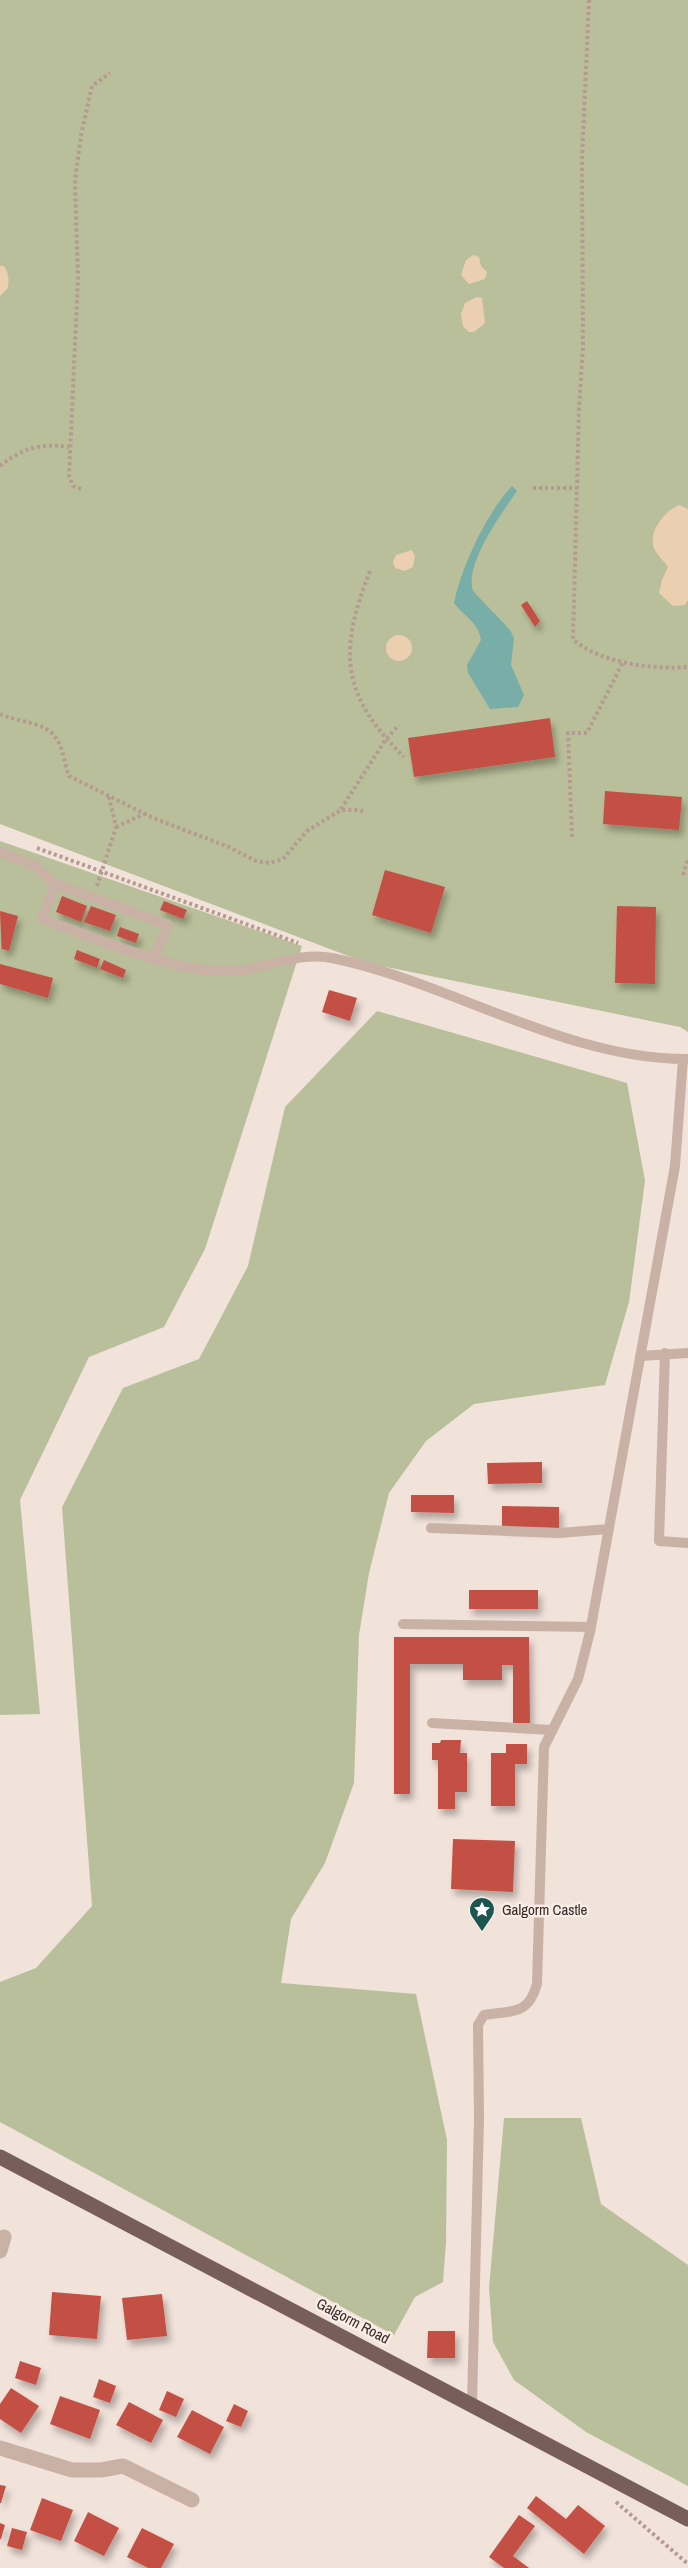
<svg xmlns="http://www.w3.org/2000/svg" width="688" height="2568" font-family="'Archivo Narrow',sans-serif">
  <defs>
    <filter id="shadow"><feDropShadow dx="3.5" dy="6" stdDeviation="3" flood-color="#0004"/></filter>
  </defs>
  <rect width="100%" height="100%" fill="#f1e2da"/>
  <!-- green -->
  <path fill="#b9bf9a" d="M0 0H688V1032L680 1027 367 963 0 824Z
    M0 841 302 946 205 1249 164 1327 89 1357 20 1500 40 1714 0 1715Z
    M377 1011 627 1083 645 1181 629 1302 605 1385 474 1404 426 1441 389 1493 369 1573 359 1635 354 1783 325 1863 291 1919 281 1983 416 1994 447 2140 446 2242 443 2282 415 2297 394 2335 0 2122V1982L36 1968 92 1906 62 1507 123 1388 199 1359 248 1266 285 1107Z
    M504 2118H581L601 2204 688 2265V2486L586 2432 514 2380 493 2342 489 2288Z"/>
  <!-- sand -->
  <path fill="#ecceb1" d="M473 255 479 257 481 266 487 272 485 279 469 284 461 275 466 260Z
    M0 266H4C9 273 9 280 8 288L0 296Z
    M477 297 482 298 485 323 474 332H469L463 326 461 314 465 303Z
    M679 505 688 509V600L685 605 673 606 659 593 662 580 668 567C664 561 656 554 654 548 648 531 665 511 679 505Z
    M412 550 415 556 413 567 405 571 395 568 393 562 396 555Z
    M386 648a13 13 0 1 1 26 0a13 13 0 1 1-26 0Z"/>
  <!-- water -->
  <path fill="#79ada7" d="M512 486 517 491C502 513 464 564 473 591L510 630 514 638 511 665 524 695 518 707 490 709 468 673 467 665 481 640C478 621 464 617 454 603 461 568 487 512 512 486Z"/>
  <!-- building -->
  <path fill="#c45045" filter="url(#shadow)" d="M527 601 540 621 535 627 521 605Z
    M550 718 555 757 414 777 408 738Z
    M605 791 682 797 679 830 603 824Z
    M385 870 445 887 431 933 372 915Z
    M62 896 87 906 81 922 56 912Z
    M164 901 187 910 183 919 160 910Z
    M91 906 116 915 110 931 84 922Z
    M617 906 656 907 655 984 615 983Z
    M0 911 18 916 9 951 2 949V959Z
    M120 927 139 934 136 943 117 936Z
    M77 950 100 959 97 968 74 959Z
    M104 960 126 970 123 978 100 969Z
    M0 964 53 978 48 998 0 984Z
    M329 990 357 998 350 1021 322 1012Z
    M542 1462V1483L488 1484 487 1463Z
    M411 1495H454V1513L411 1512Z
    M502 1506 559 1507V1528L502 1527Z
    M469 1590H538V1609H469Z
    M394 1637H529L530 1723H513V1665H502V1680H463V1664H410V1794H394Z
    M441 1740H461L460 1753H467V1792H455V1809H438V1760H432V1743H440Z
    M506 1744H527V1764H515V1806H491V1753H506Z
    M453 1839 515 1841 513 1892 451 1889Z
    M52 2292 101 2296 97 2339 49 2335Z
    M162 2294 167 2336 127 2340 122 2298Z
    M428 2331H455V2358H427Z
    M20 2361 41 2368 36 2385 15 2378Z
    M99 2379 116 2386 110 2403 93 2397Z
    M11 2388 39 2406 21 2433 0 2419V2404Z
    M167 2391 184 2399 176 2417 159 2410Z
    M60 2396 100 2410 90 2439 50 2424Z
    M129 2402 163 2420 151 2443 116 2425Z
    M234 2404 248 2411 241 2427 226 2421Z
    M192 2410 224 2427 210 2454 177 2437Z
    M0 2485 6 2486 1 2503H0Z
    M536 2496 566 2519 578 2505 605 2526 584 2554 527 2508Z
    M42 2498 73 2510 61 2541 30 2530Z
    M88 2512 119 2528 104 2556 74 2541Z
    M519 2515 535 2526 513 2556 529 2568H504L489 2557Z
    M0 2523 5 2525 1 2539H0Z
    M12 2528 27 2532 22 2550 7 2546Z
    M142 2528 174 2544 161 2568H148L127 2557Z"/>
  <g fill="none" stroke-linecap="round" stroke-linejoin="round">
    <!-- path -->
    <path stroke="#b49a90" stroke-width="4" stroke-dasharray="3 3" stroke-linecap="butt" d="M589 0 582 160 583 347 579 408 573 639C598 663 654 670 688 667
      M0 466C22 448 41 443 69 447
      M533 488H578
      M81 489 73 486 69 475 78 279 75 181 81 135 92 86 110 73
      M370 571C338 652 341 695 404 757
      M0 714C20 723 49 721 59 743 64 753 65 766 69 776L153 818 229 847 256 861 270 863 283 859 307 831 341 810H359L366 813
      M341 809 386 739 399 725
      M116 827 144 814
      M572 837 568 733H587L623 662
      M37 848 298 943
      M683 875 688 859
      M97 886 116 827 109 797
      M616 2502 688 2564"/>
    <!-- service -->
    <path stroke="#c9b1a6" stroke-width="10" d="M0 852 35 866 55 884 42 919C96 938 178 975 234 971 267 969 298 951 332 958 450 982 566 1060 688 1059
      M55 884 168 925 154 957
      M665 1353 659 1541 688 1543
      M640 1356 688 1353
      M431 1528 560 1533 608 1529
      M403 1624 591 1627
      M432 1723 552 1730
      M472 2404 479 2119 478 2025 484 2015C513 2010 528 2016 537 1984L544 1747 578 1679 590 1632 675 1166 683 1059"/>
    <!-- minor -->
    <path stroke="#c9b1a6" stroke-width="15" d="M0 2251 4 2237
      M0 2448 72 2470H101L123 2466 192 2500"/>
    <!-- primary -->
    <path stroke="#775e58" stroke-width="15" d="M0 2157 688 2519"/>
  </g>
  <!-- icons -->
  <defs>
    <symbol id="sight-pin" viewBox="-11 -11 22 30"><path d="M0 17L-7.5 6A9.5 9.5 0 1 1 7.5 6Z" fill="#1d5550" stroke="#f9ede6"/><path d="M0-6L1.8-2.2L6-1.7L2.9 1.2L3.7 5.4L0 3.3L-3.7 5.4L-2.9 1.2L-6-1.7L-1.8-2.2Z" fill="#fff"/></symbol>
  </defs>
  <g fill-rule="evenodd">
    <use href="#sight-pin" x="467" y="1895" width="30" height="40"/>
  </g>
  <g text-anchor="middle" stroke-width="5" stroke-linejoin="round" paint-order="stroke">
    <!-- poi labels -->
    <g font-size="15" fill="#352927" stroke="#f9ede6" text-anchor="start">
      <text x="502" y="1915">Galgorm Castle</text>
    </g>
    <!-- street labels -->
    <g font-size="15" fill="#352927" stroke="#f9ede6">
      <text transform="translate(353 2321) rotate(28)" y="5">Galgorm Road</text>
    </g>
  </g>
</svg>
